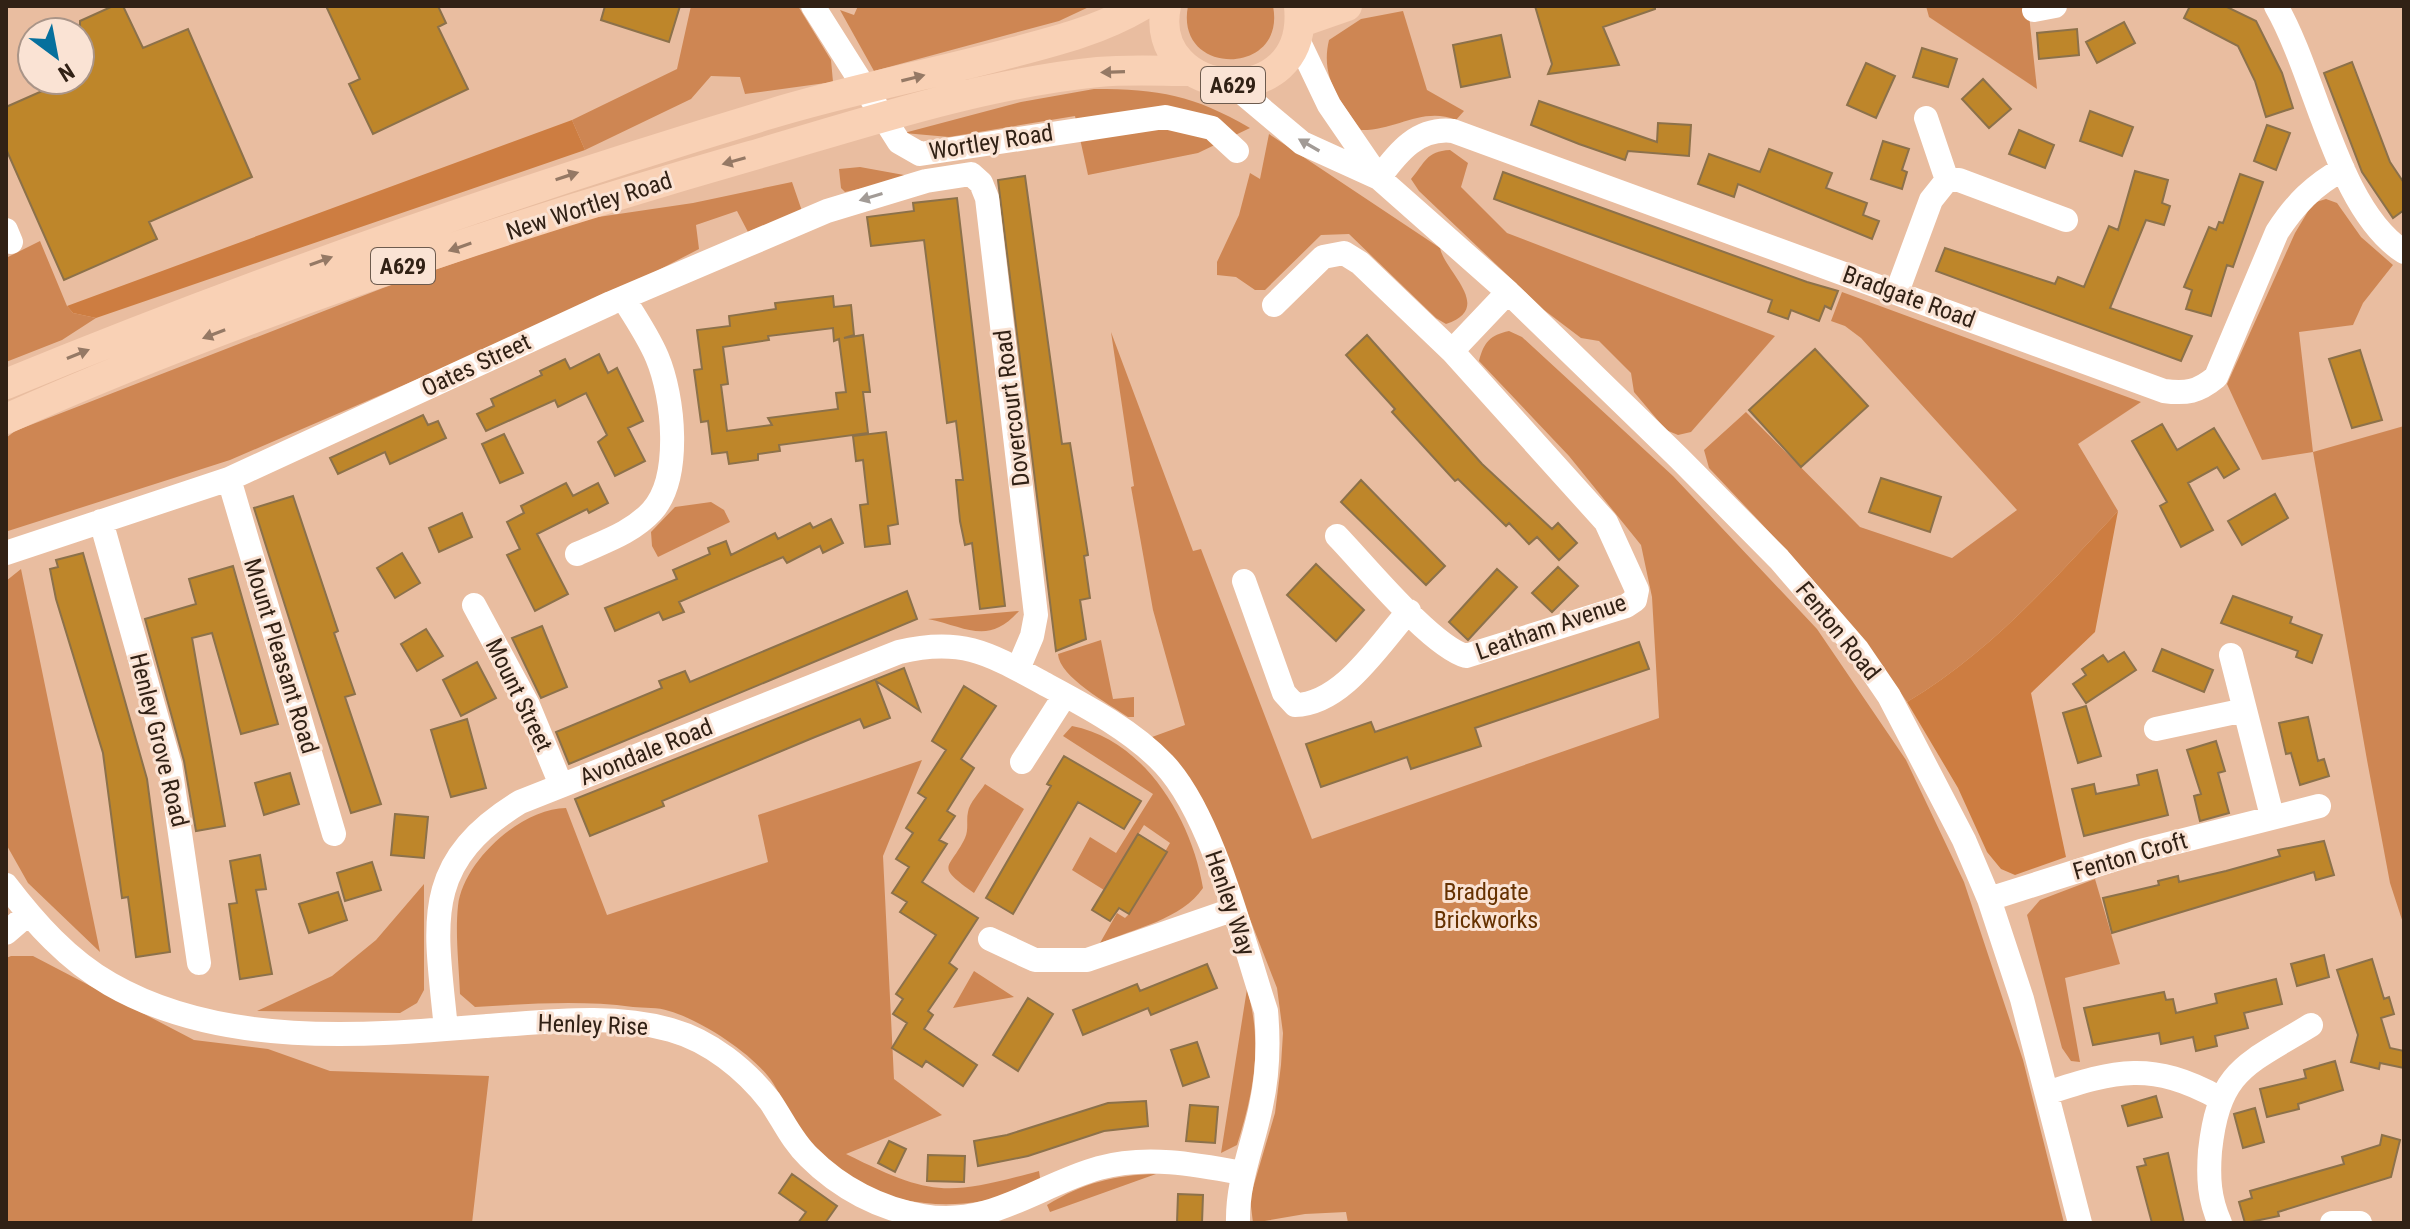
<svg xmlns="http://www.w3.org/2000/svg" width="2410" height="1229" font-family="'Roboto Condensed',sans-serif">
  <rect width="100%" height="100%" fill="#e9bda0"/>
  <!-- green -->
  <path fill="#ce8653" d="M691 6H798L831 60 833 82 745 94 740 77 711 76 691 99 585 150 572 120 677 69Z
    M858 6H1091L1059 21 874 71 840 10 854 15Z
    M1188 6H1273C1287 77 1174 77 1188 6Z
    M1926 6H2028L2037 89 1929 17Z
    M1403 11 1427 90 1464 111 1456 120C1423 106 1395 131 1361 130 1340 100 1320 78 1329 40L1361 19Z
    M1094 89C1160 89 1193 95 1250 128L1198 153 1088 175 1075 116 949 137 904 133 1021 102Z
    M1269 134 1440 248C1445 272 1495 308 1446 324L1436 318 1349 234 1321 235 1265 290H1255L1236 277 1217 275V262L1239 215 1250 173 1260 179Z
    M1450 150 1468 163 1461 187 1507 233 1775 336 1691 432 1678 435 1666 430 1634 392 1631 373 1599 341 1581 338 1544 310 1419 191 1411 179C1425 163 1426 151 1450 150Z
    M860 167 915 177 845 192 841 188 839 169Z
    M792 182 802 211 748 232 737 211 696 225 699 249 601 300 230 460 8 531 6 536V438L15 431 383 288 578 220 693 203Z
    M2326 199 2337 203 2361 237 2393 265 2363 303 2353 325 2299 332 2313 452 2404 426V926L2390 883 2367 760 2313 452 2262 460 2227 384 2295 233 2313 203Z
    M40 241 67 306 73 313 96 318 62 340 6 362V258Z
    M1842 292 2141 402 2078 444 2118 511C2052 581 1991 652 1907 702 1850 616 1780 543 1709 468L1704 450 1746 412 1860 527 1952 558 2017 510 1861 338 1845 326 1831 321Z
    M1509 331 1522 337 1673 476 1817 629 1906 760 1964 882 2023 1060 2064 1223H1348L1346 1212 1305 1214 1253 1223 1250 1198 1275 1113 1281 1065 1283 1033 1277 988 1204 802 1181 767 1152 737 1185 725 1153 610 1131 487 1134 486 1111 332 1193 551 1201 549 1312 839 1659 718 1652 597 1641 545 1569 456 1479 361C1484 342 1490 335 1509 331Z
    M711 502 724 510 730 522 658 557 652 546 651 532 675 507Z
    M21 569 100 952 28 883 6 844V581Z
    M1019 611C988 646 967 627 928 619Z
    M1101 640 1113 699 1134 697V717H1128C1109 704 1059 677 1058 654Z
    M1072 726C1145 740 1192 820 1203 888 1182 919 1134 929 1100 943L1117 913 1125 918 1129 914 1170 843 1144 825 1104 890 1072 870 1090 837 1116 853 1153 794 1063 736Z
    M922 760 883 856 894 1079 942 1115 846 1154C933 1197 946 1196 1039 1171L1041 1184C956 1220 858 1211 800 1131 789 1117 783 1099 773 1083 755 1055 701 1020 669 1011 658 1007 644 1008 633 1007 580 1000 528 1004 475 1007L460 994C459 966 455 934 458 906 463 861 522 808 566 808L607 915 768 862 758 815Z
    M985 784 1024 809 974 893C934 864 949 871 965 838 969 829 966 820 968 812 969 803 980 792 985 784Z
    M2095 879 2120 964 2065 978 2080 1062 2071 1061 2062 1048 2027 915 2040 900Z
    M424 884V990L417 1003 400 1013 257 1011 332 976 376 940Z
    M11 956H33L194 1040 268 1049 330 1071 489 1076 472 1223H6V958Z
    M974 971 1014 997 953 1008Z
    M1247 989C1263 1044 1254 1092 1237 1145L1221 1153Z
    M1156 1174 1050 1212 1047 1205C1083 1183 1114 1175 1156 1174Z"/>
  <!-- forest -->
  <path fill="#cd7d41" d="M572 120 585 150 96 318 73 313 67 306Z
    M2118 511 2095 632 2031 693 2066 857 2015 875 2001 869 1987 852 1958 788 1907 702C1991 652 2052 581 2118 511Z"/>
  <!-- building -->
  <path fill="#be862a" stroke="#8c714a" stroke-width="2" fill-rule="evenodd" d="M113 6H123L143 48 188 29 252 177 149 222 157 239 64 280 6 149V107L67 80H80V21Z
    M326 6H438L446 23 438 27 468 89 373 134 349 84 360 79Z
    M605 6H680L669 42 601 20Z
    M1535 6H1655V9L1603 27 1619 65 1548 74 1552 64Z
    M2190 6H2225L2256 21 2282 73 2293 108 2266 117 2255 81 2238 46 2184 18Z
    M2124 22 2135 43 2097 63 2086 42Z
    M2077 29 2079 55 2039 59 2037 33Z
    M1501 35 1510 77 1461 87 1453 45Z
    M1922 48 1957 59 1948 87 1913 77Z
    M2352 62 2390 162 2404 183V210L2393 218 2362 172 2324 73Z
    M1866 63 1895 76 1876 118 1847 105Z
    M1983 79 2011 109 1989 128 1962 99Z
    M1539 101 1657 142 1658 123 1691 125 1689 156 1628 151 1625 160 1579 144 1531 125Z
    M2090 111 2133 127 2122 156 2080 141Z
    M2267 125 2290 133 2276 170 2254 161Z
    M2019 130 2054 145 2045 168 2009 154Z
    M1883 141 1909 149 1902 170 1907 172 1902 189 1871 179Z
    M1769 149 1832 173 1826 188 1867 203 1863 215 1879 221 1872 239 1738 184 1734 197 1698 184 1709 154 1760 172Z
    M2135 171 2168 180 2162 203 2170 206 2164 225 2146 220 2110 308 2192 336 2181 361 1936 271 1945 248 2055 284 2058 277 2084 287 2109 226 2118 230Z
    M1503 172 1807 282 1838 291 1831 309 1825 306 1819 321 1791 310 1788 319 1768 312 1772 300 1494 199Z
    M2240 174 2263 182 2233 267 2227 265 2211 316 2186 309 2192 290 2184 287 2209 227 2216 230 2219 222 2223 223Z
    M1025 176 1062 444 1070 443 1088 555 1084 556 1090 598 1080 600 1086 639 1056 651 998 180Z
    M957 198 1005 606 980 609 972 543 965 545 960 521 956 480H963L956 421 947 423 945 407 924 240 871 246 867 217 914 211 913 203Z
    M833 296 834 307 851 305 854 335 844 338 863 335 870 392H863L868 433 779 445 780 451 758 454V460L729 464 727 452 712 454 708 421 701 422 694 370 702 369 697 330 730 326 729 316 776 309 775 303ZM833 328 834 341 839 339 846 392 836 393 838 409 768 418 772 425 727 431 721 385 728 384 723 347 769 340 768 336Z
    M1367 335 1482 464 1552 529 1558 523 1577 543 1559 560 1537 537 1529 544 1509 523 1506 526 1458 479 1455 481 1392 412 1395 409 1346 355Z
    M1815 349 1868 406 1801 467 1749 410Z
    M2360 350 2382 420 2352 428 2329 359Z
    M599 354 608 373 617 368 643 421 628 428 645 461 615 476 598 442 607 435 586 393 558 407 555 400 486 431 477 414 494 406 491 399 542 375 540 371 565 359 570 369Z
    M423 415 428 425 438 421 446 438 390 464 385 452 338 474 330 458Z
    M2162 424 2177 450 2214 428 2239 469 2224 478 2217 467 2188 483 2213 530 2181 547 2160 506 2167 502 2132 441Z
    M886 432 898 524 888 526 890 544 865 547 860 505 868 504 863 460 856 461 853 436Z
    M504 434 523 473 500 483 482 444Z
    M1881 478 1941 497 1930 532 1869 512Z
    M1361 480 1445 566 1426 585 1341 502Z
    M566 483 573 496 598 483 608 503 589 513 587 509 537 534 568 594 535 611 507 555 520 549 507 522 524 513 521 506Z
    M2275 494 2288 518 2242 545 2228 521Z
    M293 496 338 631 334 633 355 694 345 697 381 804 351 813 254 508Z
    M462 513 472 537 439 552 429 528Z
    M831 519 843 543 823 553 820 546 787 563 783 557 679 602 684 612 663 620 659 612 615 631 605 608 677 579 673 570 710 554 708 548 726 541 731 555 775 533 778 539 810 523 813 528Z
    M83 553 147 779 170 952 136 957 128 897 122 898 103 753 56 599 50 569 58 567 56 560Z
    M402 553 420 583 395 598 377 568Z
    M1316 564 1364 610 1336 641 1287 595Z
    M233 566 278 724 241 734 212 633 192 638 225 826 196 831 184 761 145 619 196 604 189 579Z
    M1558 567 1578 586 1552 612 1532 593Z
    M1497 569 1517 587 1468 640 1449 622Z
    M907 591 917 619 569 764 556 732 662 688 659 681 685 671 690 682Z
    M2233 596 2292 617 2290 623 2322 635 2312 663 2296 657 2298 651 2221 623Z
    M542 626 567 687 541 698 512 638Z
    M426 629 443 656 417 671 401 644Z
    M1639 642 1649 669 1475 728 1481 746 1411 769 1407 757 1321 787 1306 744 1371 722 1375 732Z
    M2162 649 2213 670 2204 692 2153 671Z
    M2124 652 2136 670 2086 703 2073 684 2086 675 2082 669 2103 655 2108 662Z
    M477 662 496 698 461 716 443 680Z
    M904 668 920 711 876 681 890 718 864 728 860 719 815 737 662 801 664 806 590 836 575 799Z
    M964 686 996 706 961 759 974 768 947 811 955 816 939 840 947 844 922 882 978 918 949 963 957 969 928 1011 933 1015 924 1029 977 1065 963 1086 926 1061 922 1067 892 1048 907 1023 893 1014 903 999 896 994 936 935 900 912 907 902 892 893 909 867 896 859 913 833 906 828 926 798 918 793 946 750 932 741Z
    M2086 706 2101 756 2078 763 2063 713Z
    M2308 717 2318 761 2324 759 2329 776 2300 785 2291 753 2286 754 2279 723Z
    M467 719 486 788 451 797 431 730Z
    M2216 741 2225 771 2218 773 2229 813 2200 821 2194 796 2201 794 2187 750Z
    M1064 756 1141 801 1124 829 1078 802 1013 914 986 898 1051 786 1047 784Z
    M2157 770 2168 815 2084 836 2072 789 2094 784 2096 794 2139 785 2137 775Z
    M290 773 299 804 264 815 255 783Z
    M395 814 428 817 424 858 391 855Z
    M1138 834 1167 852 1129 914 1119 908 1110 921 1092 910Z
    M2324 841 2334 875 2316 880 2314 872 2112 933 2103 898 2159 885 2158 881 2178 876 2179 882 2226 871 2280 856 2278 850Z
    M260 855 266 889 256 890 272 974 240 979 229 904 237 903 230 861Z
    M372 862 381 890 345 901 337 873Z
    M338 892 347 920 309 933 299 904Z
    M2324 955 2329 977 2297 986 2291 964Z
    M2372 959 2384 999 2389 997 2394 1014 2381 1018 2390 1048 2404 1051V1068L2380 1063 2379 1069 2351 1062 2358 1035 2337 970Z
    M1207 964 1217 988 1151 1015 1148 1008 1083 1035 1073 1010 1137 984 1140 991Z
    M2276 979 2282 1004 2244 1013 2248 1028 2215 1036 2217 1046 2196 1051 2193 1037 2161 1044 2159 1033 2093 1045 2084 1008 2164 992 2166 1000 2173 999 2176 1013 2217 1003 2215 994Z
    M1028 998 1053 1014 1018 1071 993 1055Z
    M1197 1042 1209 1077 1183 1086 1171 1050Z
    M2335 1061 2343 1090 2298 1104 2299 1109 2267 1117 2260 1089 2306 1078 2304 1070Z
    M2156 1096 2162 1117 2128 1126 2122 1106Z
    M1146 1101 1148 1126 1104 1131 1028 1156 978 1166 974 1141 1007 1135 1108 1103Z
    M1190 1105 1218 1107 1215 1143 1186 1141Z
    M2255 1108 2264 1142 2243 1148 2234 1114Z
    M2382 1135 2400 1140 2391 1177 2278 1212 2279 1216 2245 1223 2239 1202 2252 1198 2250 1191 2344 1164 2342 1157 2380 1145Z
    M889 1141 906 1149 895 1172 878 1163Z
    M2168 1153 2184 1223H2152L2137 1167 2146 1165 2144 1159Z
    M928 1155 965 1156 964 1182 927 1181Z
    M792 1174 837 1206 825 1223H798L806 1212 779 1193Z
    M1178 1194 1203 1195 1202 1223H1177Z"/>
  <g fill="none" stroke-linecap="round" stroke-linejoin="round">
    <!-- minor -->
    <path stroke="#fff" stroke-width="24" d="M813 6 899 142 920 154 1165 117 1212 128 1237 151
      M2276 6C2317 77 2337 209 2404 252
      M2034 10 2055 6
      M1297 38 1329 105 1379 178 1508 292 1679 458 1779 559 1857 649 1889 696 1964 840 1989 899 2022 999 2080 1223
      M1233 85 1302 143 1379 178
      M1926 118 1947 180
      M1379 178C1398 152 1418 127 1453 131L2164 391C2186 394 2198 392 2216 377L2277 232C2295 204 2314 185 2343 169
      M6 230 11 242
      M1897 292 1931 200 1947 180H1959L2066 220
      M1274 305 1323 257 1344 253 1360 263 1452 351 1606 522 1637 590 1635 600 1626 606 1466 656C1431 646 1365 565 1337 536
      M1452 351 1508 292
      M229 479 334 834
      M101 521 170 765 199 963
      M6 553 229 479 611 303 827 211 926 181 971 174 981 183 987 198 1036 615 1032 636 1018 669
      M577 554C603 542 632 533 652 511 682 478 674 397 657 357 648 336 635 317 623 298
      M1244 581 1284 693 1295 705C1343 704 1379 644 1409 611
      M474 605 528 705 561 785
      M2231 655 2272 816
      M2156 729 2245 710
      M1022 762 1065 695
      M6 885C35 923 68 960 110 984 221 1048 364 1036 487 1026 547 1022 612 1013 671 1030 710 1041 745 1069 770 1101 783 1120 792 1141 809 1157 840 1188 880 1209 923 1216 990 1228 1038 1185 1099 1168 1146 1155 1194 1164 1242 1173
      M1989 899 2141 851 2319 806
      M6 933 28 914
      M990 939 1035 960H1087L1232 910
      M446 1029C436 925 419 864 520 802L899 652C961 637 988 653 1043 683 1084 705 1132 730 1164 764 1213 816 1243 942 1266 1011 1269 1044 1268 1074 1261 1106 1253 1146 1237 1181 1238 1223
      M2047 1093C2116 1070 2152 1061 2219 1098
      M2220 1223C2209 1199 2208 1177 2210 1151 2219 1069 2246 1065 2311 1025
      M2332 1223H2360"/>
    <!-- major -->
    <path stroke="#f9d1b5" stroke-width="30" d="M1166 6C1146 100 1310 117 1299 6
      M1301 22 1347 6
      M6 384C257 281 511 192 770 114 845 91 923 76 999 56 1048 43 1097 32 1141 6
      M6 419C245 313 496 229 747 157 861 124 979 84 1098 72 1129 69 1160 71 1191 71"/>
  </g>
  <!-- one-way arrows -->
  <defs><path id="oneway-solid" d="M-6-.8H1V-3.2L6.5 0L1 3.2V.8H-6Z" transform="scale(2)"/></defs>
  <g fill="#957965">
    <use href="#oneway-solid" transform="translate(1113 72) rotate(178)"/>
    <use href="#oneway-solid" transform="translate(913 78) rotate(-14)"/>
    <use href="#oneway-solid" transform="translate(734 161) rotate(164)"/>
    <use href="#oneway-solid" transform="translate(567 176) rotate(-18)"/>
    <use href="#oneway-solid" transform="translate(460 247) rotate(161)"/>
    <use href="#oneway-solid" transform="translate(321 261) rotate(-20)"/>
    <use href="#oneway-solid" transform="translate(214 334) rotate(159)"/>
    <use href="#oneway-solid" transform="translate(78 354) rotate(-22)"/>
  </g>
  <g fill="#a29b96">
    <use href="#oneway-solid" transform="translate(1309 145) rotate(-150)"/>
    <use href="#oneway-solid" transform="translate(871 197) rotate(163)"/>
  </g>
  <g text-anchor="middle" stroke-width="6" stroke-linejoin="round" paint-order="stroke">
    <!-- shield labels -->
    <g fill="#fae3d4" stroke="#6d5b4e" stroke-width="2">
      <rect x="1201" y="67" width="64" height="36" rx="6"/>
      <rect x="371" y="248" width="64" height="36" rx="6"/>
    </g>
    <g font-size="22" font-weight="bold" fill="#312115">
      <text x="1233" y="93">A629</text>
      <text x="403" y="274">A629</text>
    </g>
    <!-- street labels -->
    <g font-size="24" fill="#312115" stroke="#fae3d4">
      <text transform="translate(991 142) rotate(-9)" y="8">Wortley Road</text>
      <text transform="translate(589 206) rotate(-18)" y="8">New Wortley Road</text>
      <text transform="translate(1909 297) rotate(20)" y="8">Bradgate Road</text>
      <text transform="translate(476 365) rotate(-25)" y="8">Oates Street</text>
      <text transform="translate(1012 408) rotate(-97)" y="8">Dovercourt Road</text>
      <text transform="translate(1551 627) rotate(-19)" y="8">Leatham Avenue</text>
      <text transform="translate(1838 631) rotate(51)" y="8">Fenton Road</text>
      <text transform="translate(281 656) rotate(73)" y="8">Mount Pleasant Road</text>
      <text transform="translate(519 695) rotate(64)" y="8">Mount Street</text>
      <text transform="translate(159 740) rotate(76)" y="8">Henley Grove Road</text>
      <text transform="translate(646 752) rotate(-22)" y="8">Avondale Road</text>
      <text transform="translate(2130 856) rotate(-16)" y="8">Fenton Croft</text>
      <text transform="translate(1230 903) rotate(71)" y="8">Henley Way</text>
      <text transform="translate(593 1025) rotate(2)" y="8">Henley Rise</text>
    </g>
    <!-- park labels -->
    <g font-size="24" fill="#663201" stroke="#fae3d4">
      <text x="1486" y="900">Bradgate<tspan x="1486" dy="28">Brickworks</tspan></text>
    </g>
  </g>
  <!-- border -->
  <rect width="2410" height="1229" fill="none" stroke="#312115" stroke-width="16"/>
  <!-- north arrow -->
  <g transform="translate(56 56) rotate(148)"><circle r="38" fill="#fae3d4" stroke="#aa9588" stroke-width="2"/>
  <path d="M0-6L14 30L0 20L-14 30Z" fill="#06709d"/>
  <text y="-12" font-size="22" font-weight="bold" text-anchor="middle" fill="#312115">N</text>
  </g>
</svg>
